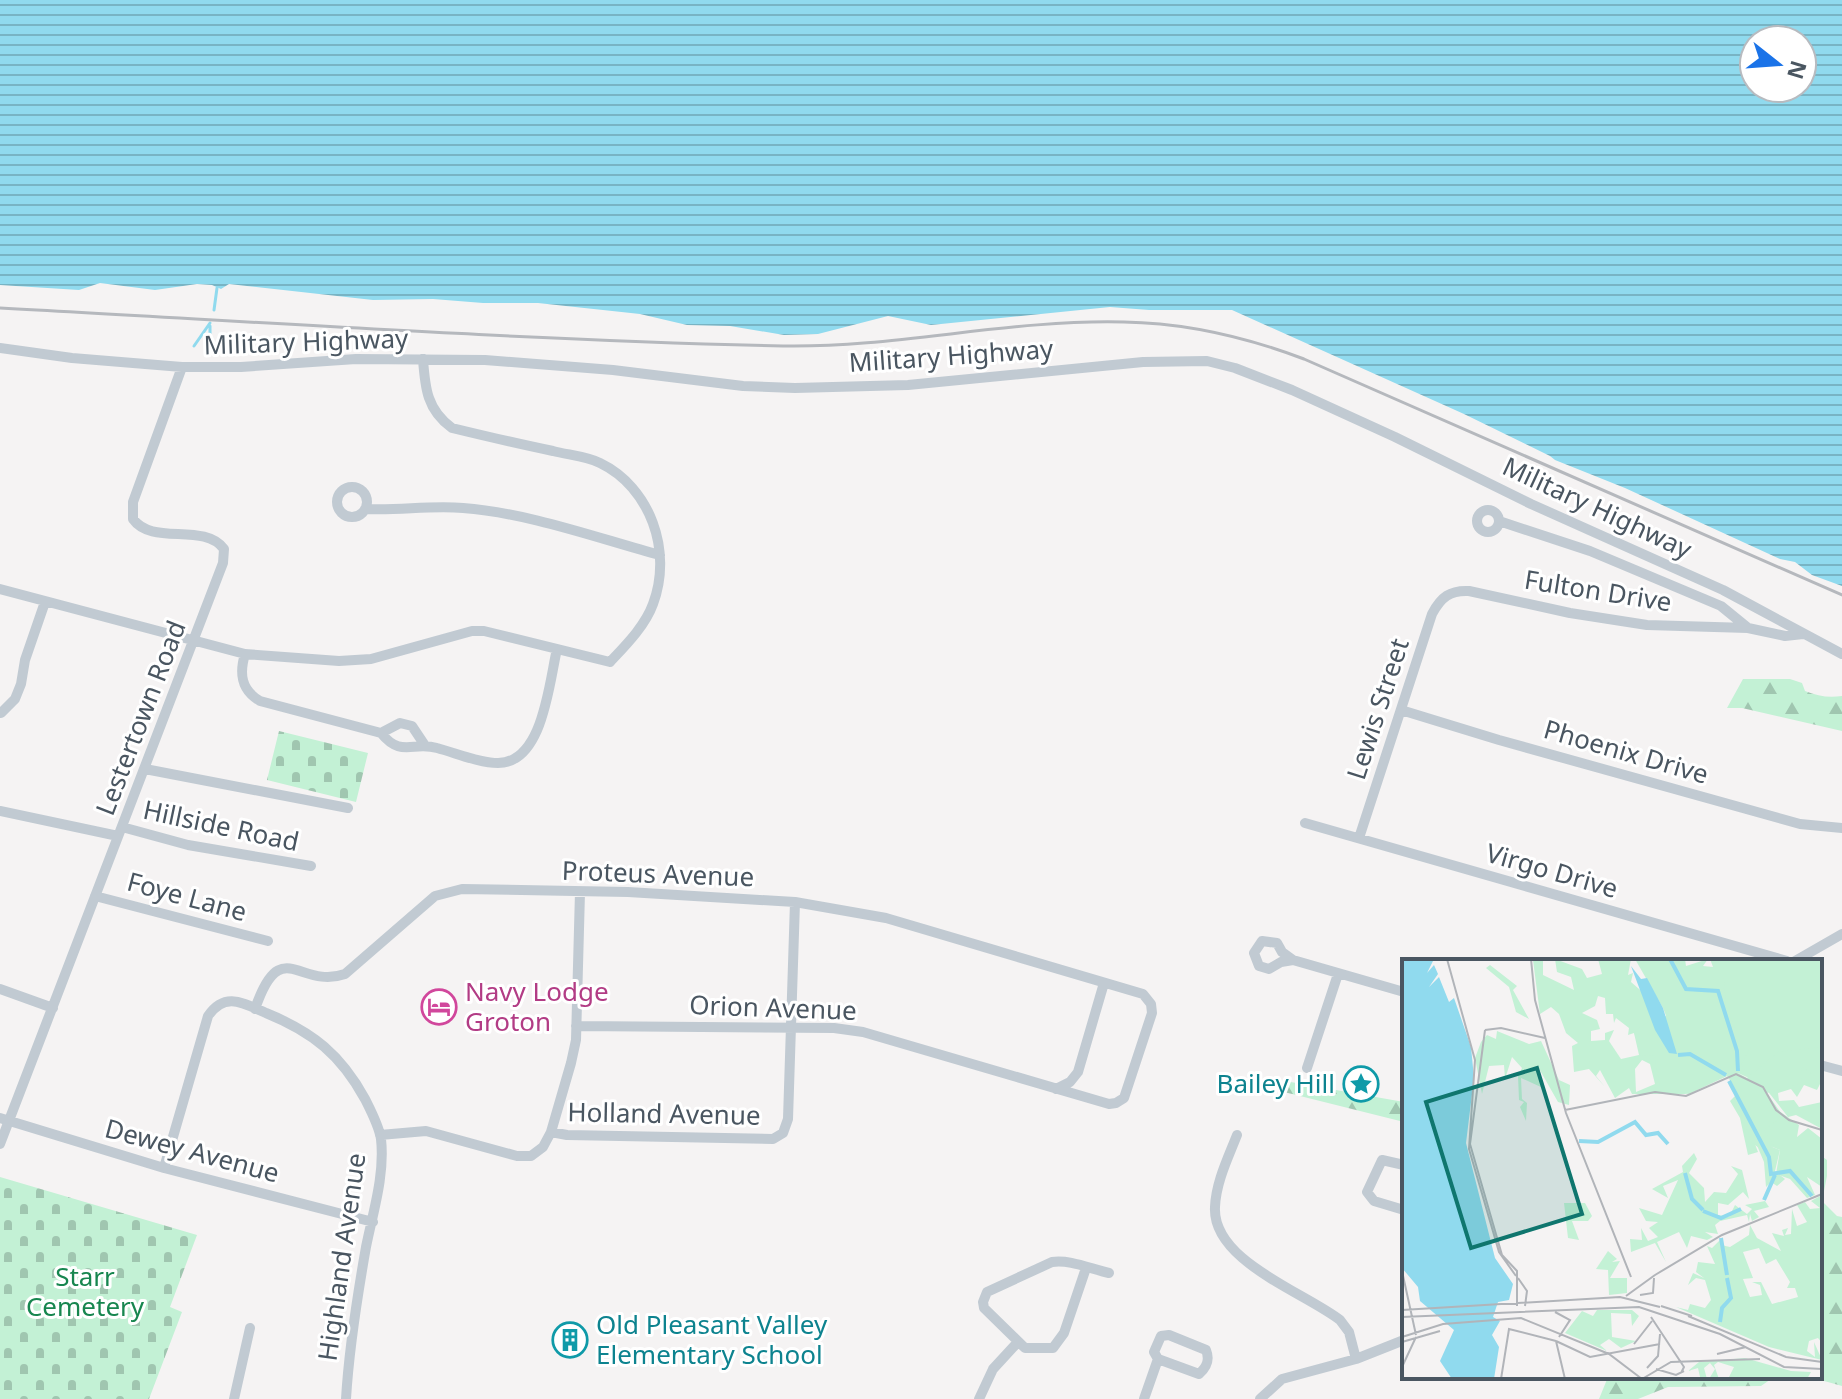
<svg xmlns="http://www.w3.org/2000/svg" width="1842" height="1399" font-family="'Noto Sans',sans-serif">
  <defs>
    <pattern id="forest-firs" width="22" height="20" patternUnits="userSpaceOnUse" patternTransform="scale(2)"><rect width="22" height="20" fill="#c3f1d5"/><path d="M5 1l3.5 6h-7zM16 11l3.5 6h-7z" fill="#a0c6b0"/></pattern>
    <pattern id="cemetery-stones" width="16" height="16" patternUnits="userSpaceOnUse" patternTransform="scale(2)"><rect width="16" height="16" fill="#c3f1d5"/><path d="M2 7V4a2 2 0 0 1 4 0v3zM10 15v-3a2 2 0 0 1 4 0v3z" fill="#a0c6b0"/></pattern>
    <pattern id="water-rules" width="6" height="5" patternUnits="userSpaceOnUse" patternTransform="scale(2)"><rect width="6" height="5" fill="#90daee"/><path d="M0 2.5h6" fill="none" stroke="#78b4c4"/></pattern>
  </defs>
  <rect width="100%" height="100%" fill="#f5f3f3"/>
  <!-- forest -->
  <path fill="url(#forest-firs)" d="M1743 679H1790L1802 683 1805 691C1818 696 1828 698 1842 696V731L1742 708H1727Z
    M1285 1081 1404 1102V1122L1284 1092 1278 1088 1277 1083Z
    M1820 1155 1827 1160V1176L1822 1201 1837 1216 1842 1217V1386L1810 1377H1820Z
    M1608 1377H1774L1761 1386 1668 1387 1638 1399H1599Z"/>
  <!-- cemetery -->
  <path fill="url(#cemetery-stones)" d="M279 731 368 753 356 802 267 780Z
    M0 1177 197 1235 170 1307 182 1312 149 1399H0Z"/>
  <!-- water -->
  <path fill="url(#water-rules)" fill-rule="evenodd" d="M0 0H1842V586L1812 575 1795 562 1780 559 1625 488 1555 460 1550 456 1464 414 1232 310H1149L1110 307 931 325 888 316 818 334 784 335 730 326 687 325 640 314 538 303H483L433 299 373 300 229 284 221 289 212 285 197 284 155 290 100 283 79 290 0 285ZM1754 40H1802V88H1754Z"/>
  <g fill="none" stroke-linecap="round" stroke-linejoin="round">
    <!-- stream -->
    <path stroke="#90daee" stroke-width="3" d="M214 310 217 288
      M194 346 210 323
      M210 348V326"/>
    <!-- minor -->
    <path stroke="#c1cad2" stroke-width="10" d="M0 348 72 358 182 367H241L356 359 485 360 613 370 743 386 795 388 908 385 1143 362 1207 361 1235 368 1292 390 1395 437 1531 504 1723 590 1842 654
      M337 502a15 15 0 1 1 30 0a15 15 0 1 1-30 0Z
      M365 509C398 511 430 505 463 508 529 513 597 538 660 555
      M1477 521a11 11 0 1 1 22 0a11 11 0 1 1-22 0Z
      M1499 521 1590 551 1721 606 1748 628
      M0 589 245 654 339 661 371 659 472 631H484L610 662C626 645 645 626 653 604 673 551 650 487 600 463 586 456 568 455 553 451 519 444 485 436 452 428 427 410 425 388 423 359
      M245 654C239 674 241 690 260 701L381 733C401 758 413 741 437 748 456 753 479 763 498 763 543 763 549 683 557 649
      M1401 710 1499 740 1800 824 1842 828
      M1 713 15 699 21 684 25 660 45 602
      M381 733 400 723 412 726 424 744
      M145 769 348 808
      M0 811 118 836
      M1305 823 1787 961
      M122 827 188 845 311 866
      M1359 838 1432 614C1441 597 1450 590 1469 591L1570 613 1647 625 1748 628 1785 636 1803 634
      M95 896 268 941
      M1262 941 1277 943 1282 952 1293 960 1281 962 1269 969 1259 966 1254 953Z
      M1293 960 1404 992
      M1795 961 1842 934
      M0 989 53 1008
      M255 1009C281 933 299 990 345 974L435 896 462 889 628 892 795 902 886 918 1143 994 1151 1004 1152 1013 1124 1098 1116 1103 1109 1104 863 1032 834 1028 576 1026
      M1820 1065 1842 1071
      M1307 1068 1338 974
      M1056 1089 1070 1082 1078 1072 1104 983
      M0 1118 164 1168 373 1222
      M551 1132 567 1135 773 1139 783 1133 788 1119 795 902
      M380 1135 426 1131 517 1156H531L543 1147 551 1132 571 1063 576 1040 580 892
      M1237 1135C1228 1158 1216 1182 1215 1207 1212 1261 1304 1292 1340 1320L1349 1332 1356 1359
      M0 1144 223 563 224 549C204 522 152 546 133 519V502L182 367
      M1404 1165 1382 1160 1367 1192 1374 1201 1404 1210
      M164 1168 208 1016C225 991 243 1003 266 1013 313 1032 341 1055 365 1099 371 1111 379 1126 381 1139 385 1175 373 1212 366 1247 357 1298 349 1348 346 1399
      M1086 1268 1064 1333 1053 1348H1025L984 1308 983 1302 987 1292 1052 1262C1069 1259 1091 1269 1109 1273
      M234 1399 250 1328
      M979 1399 993 1369 1017 1343
      M1144 1399 1158 1359 1154 1352 1161 1336 1169 1335 1206 1350C1210 1360 1207 1367 1199 1374L1158 1359
      M1260 1399 1282 1379 1356 1359 1404 1340"/>
    <!-- rail -->
    <path stroke="#b5b8bd" stroke-width="3" d="M0 308C261 322 522 340 783 346 897 348 1010 319 1124 322 1186 323 1246 337 1304 359L1842 595"/>
  </g>
  <!-- icons -->
  <defs>
    <symbol id="hotel-ring" viewBox="-11 -11 22 22"><circle r="9.5" fill="#fff" stroke="#d1479c" stroke-width="1.5"/><path d="M-6-4.5h1.5V1H6V5H4.5V3h-9V5H-6ZM-4 0a1.8 1.8 0 1 1 3.6 0ZM.5 0V-2.5h3Q6-2.5 6 0Z" fill="#d1479c"/></symbol>
    <symbol id="sight-ring" viewBox="-11 -11 22 22"><circle r="9.5" fill="#fff" stroke="#0f9aa8" stroke-width="1.5"/><path d="M0-6L1.8-2.2L6-1.7L2.9 1.2L3.7 5.4L0 3.3L-3.7 5.4L-2.9 1.2L-6-1.7L-1.8-2.2Z" fill="#0f9aa8"/></symbol>
    <symbol id="building-ring" viewBox="-11 -11 22 22"><circle r="9.5" fill="#fff" stroke="#0f9aa8" stroke-width="1.5"/><path d="M-4-6H4V6H1V3H-1V6H-4ZM-2.5-4.3h1.7v1.8h-1.7ZM.8-4.3h1.7v1.8H.8ZM-2.5-1h1.7V.8h-1.7ZM.8-1h1.7V.8H.8Z" fill="#0f9aa8"/></symbol>
  </defs>
  <g fill-rule="evenodd">
    <use href="#hotel-ring" x="419" y="987" width="40" height="40"/>
    <use href="#sight-ring" x="1341" y="1064" width="40" height="40"/>
    <use href="#building-ring" x="550" y="1320" width="40" height="40"/>
  </g>
  <g text-anchor="middle" stroke-width="6" stroke-linejoin="round" paint-order="stroke">
    <!-- street labels -->
    <g font-size="26" fill="#4a5661" stroke="#fff">
      <text transform="translate(306 342) rotate(-2)" y="9">Military Highway</text>
      <text transform="translate(951 356) rotate(-4)" y="9">Military Highway</text>
      <text transform="translate(1597 508) rotate(25)" y="9">Military Highway</text>
      <text transform="translate(1598 591) rotate(9)" y="9">Fulton Drive</text>
      <text transform="translate(1378 709) rotate(-72)" y="9">Lewis Street</text>
      <text transform="translate(141 718) rotate(-69)" y="9">Lestertown Road</text>
      <text transform="translate(1626 752) rotate(16)" y="9">Phoenix Drive</text>
      <text transform="translate(221 826) rotate(12)" y="9">Hillside Road</text>
      <text transform="translate(1552 871) rotate(16)" y="9">Virgo Drive</text>
      <text transform="translate(658 874) rotate(2)" y="9">Proteus Avenue</text>
      <text transform="translate(187 897) rotate(15)" y="9">Foye Lane</text>
      <text transform="translate(773 1008) rotate(2)" y="9">Orion Avenue</text>
      <text transform="translate(664 1114) rotate(1)" y="9">Holland Avenue</text>
      <text transform="translate(192 1151) rotate(15)" y="9">Dewey Avenue</text>
      <text transform="translate(342 1257) rotate(-82)" y="9">Highland Avenue</text>
    </g>
    <!-- hotel labels -->
    <g font-size="26" fill="#b23c85" stroke="#fff" text-anchor="start">
      <text x="465" y="1001">Navy Lodge<tspan x="465" dy="30">Groton</tspan></text>
    </g>
    <!-- culture labels -->
    <g font-size="26" fill="#0d838f" stroke="#fff" text-anchor="end">
      <text x="1335" y="1093">Bailey Hill</text>
      <text x="596" y="1334" text-anchor="start">Old Pleasant Valley<tspan x="596" dy="30">Elementary School</tspan></text>
    </g>
    <!-- park labels -->
    <g font-size="26" fill="#17864f" stroke="#fff">
      <text x="85" y="1286">Starr<tspan x="85" dy="30">Cemetery</tspan></text>
    </g>
  </g>
  <!-- overview -->
  <g transform="translate(1402 959)">
    <rect width="420" height="420" fill="#f5f3f3"/>
    <path d="M141 0V16L172 31 169 18 155 13 153 0 180 10 185 19 200 15 196 0H229L226 16 231 14 229 23 244 36 253 71 273 96 278 92 261 49 233 0H283L284 7 306 0 301 7 311 8 308 0H419L420 121 415 131 402 126 395 138 389 130 376 134 377 142 392 141 397 148 420 143V170L394 156 386 158 360 125 334 113 283 135H230L227 129 213 139 198 111 194 117 203 128 187 110 172 113 170 87 176 84 164 74 157 55 149 48 138 55 131 1ZM196 37 203 39 204 55H211L212 64 214 59 227 69 226 76 232 74 237 96 219 100 207 82 212 71 203 74V81L189 82V72L198 70 195 61 180 54 193 47ZM282 85 309 93 305 103 316 116 281 96ZM240 101 248 105 253 125 234 133 233 110ZM88 6 115 27 111 31 127 60 114 53 107 28 84 9ZM95 72 127 85 139 82 157 121 168 126 167 146 156 143 135 106 141 129 119 119 120 140 125 144 124 162 118 148 122 143 117 141 116 117 120 109 110 98 103 120 102 106 87 107 80 135 73 99 79 83 85 76 94 80ZM327 117 397 166 395 178 406 169 420 180V228L405 218 413 236 405 239 388 220 374 215 378 191 368 187 340 151 356 193 346 196 338 159 328 142 335 135ZM292 194 295 200 287 214 302 229 303 243 312 233 324 234 336 215 329 207 340 211 347 240 341 233 326 246 316 244V256L327 258 333 246 345 255 350 250 343 246 363 242 367 248 352 252 357 258 350 262 348 255 347 263 345 256 318 262 313 266 316 275 303 273 311 278 305 281 289 277 285 289 277 273 255 283 264 303 253 284 229 293 228 280 240 281 239 269 246 282 256 278 247 269 256 263 244 262 237 249 260 256 276 221 261 227 266 239 250 230 281 213 280 207ZM420 236V384L416 379 407 382 405 392 413 398 412 383 420 401 367 388 274 348 286 351 288 345 303 349 309 341 303 321 294 319 286 326 291 314 302 319 294 313 296 303 313 305 305 287 310 289 321 278 319 286 328 288 347 276 348 266 355 279 379 292 370 274 382 277 380 271 386 269 383 276 389 275 390 250 395 267 405 263 395 246 403 243 408 250 418 249 409 242ZM357 289 364 305 374 300 388 323 385 329H393L396 338 370 345 359 323H350L358 326 360 336 348 338 341 320 351 319 341 293ZM206 292 215 300 210 303 218 302 208 319H225V334L207 336 206 311 194 310ZM195 351H230L237 357 230 367 229 355 209 354 210 378 234 382 219 389 207 380 198 386 205 392 163 374 180 352 191 357ZM343 399 389 412 409 413 405 420H326L332 408 316 403 312 406 317 420H307L313 410 308 404 302 409 305 420 298 418 296 409 286 412 297 403Z" fill="#c3f1d5" fill-rule="evenodd"/>
    <path d="M340 151 368 187 378 191 373 212 383 220 375 227 369 223 364 228 362 203Z" fill="#c3f1d5"/>
    <path d="M162 244H183L190 257 186 262H170L177 281 166 279Z" fill="#c3f1d5"/>
    <path d="M322 22 324 48 335 74 349 88 339 105 343 111 336 114 345 119 376 93 420 88V116L414 118 399 107 400 124 365 134 381 157 362 171 372 186 363 193 350 184 336 146 337 134 325 117 287 135 259 132 252 96 239 97 232 73 251 59 271 56Z" fill="#c3f1d5"/>
    <path d="M0 0 31 2 25 14 32 6 36 15 27 28 37 18 47 43 52 39 69 88 72 119 64 184 93 299 111 325 107 341 96 343 91 358 98 362 90 376 97 388 92 420H50L38 402 52 371 18 342 16 328 0 309ZM229 7 239 20 245 19 261 49 275 95 267 94 253 71Z" fill="#90daee"/>
    <path fill="none" stroke="#90daee" stroke-width="4" d="M268 0 284 30 316 32 335 92 336 112M276 96 288 95 324 116M327 122 367 198 369 215 388 212 410 237M177 182 196 183 233 163 244 176 256 174 266 185M283 214 290 240 301 251M362 241 373 216M301 252 319 259 339 250M319 279 325 316M318 363 320 349 329 339 325 319"/>
    <path fill="none" stroke="#b1b4b9" stroke-width="2" d="M45 0 73 101 67 190 97 293 114 317M129 0 133 41 164 154 229 318M83 71 68 185 100 296 115 312V347M83 71 99 69 143 79M163 151 253 133 284 137 334 115 361 128 374 151 387 161 420 171M0 312 14 376M253 316 320 276 420 235M116 319 125 332 123 347M238 336 251 334 252 319M224 337 253 316M259 347 290 357M0 351 218 338 258 348M153 353 168 361 157 378M286 357 384 398 420 403M0 358 237 348 318 375 382 408 420 410M249 358 282 408 279 414M0 378 41 365 119 359 207 395 240 420M154 382 188 398 258 385M154 382 163 420M0 383 38 372M232 385 250 362M315 395 344 388M0 408 14 378M245 409 256 397 258 375M254 410 274 416 282 412M99 420 107 370 154 382M240 420 269 403 358 400"/>
    <path fill="#0f766e" fill-opacity="0.15" stroke="#0f766e" stroke-width="4" d="M135 109 180 255 69 289 24 143Z"/>
    <rect width="420" height="420" fill="none" stroke="#4a5661" stroke-width="4"/>
  </g>
  <!-- north arrow -->
  <g transform="translate(1778 64) rotate(107)"><circle r="38" fill="#ffffff" stroke="#b7bbc0" stroke-width="2"/>
  <path d="M0-6L14 30L0 20L-14 30Z" fill="#1a73e8"/>
  <text y="-12" font-size="22" font-weight="bold" text-anchor="middle" fill="#4a5661">N</text>
  </g>
</svg>
